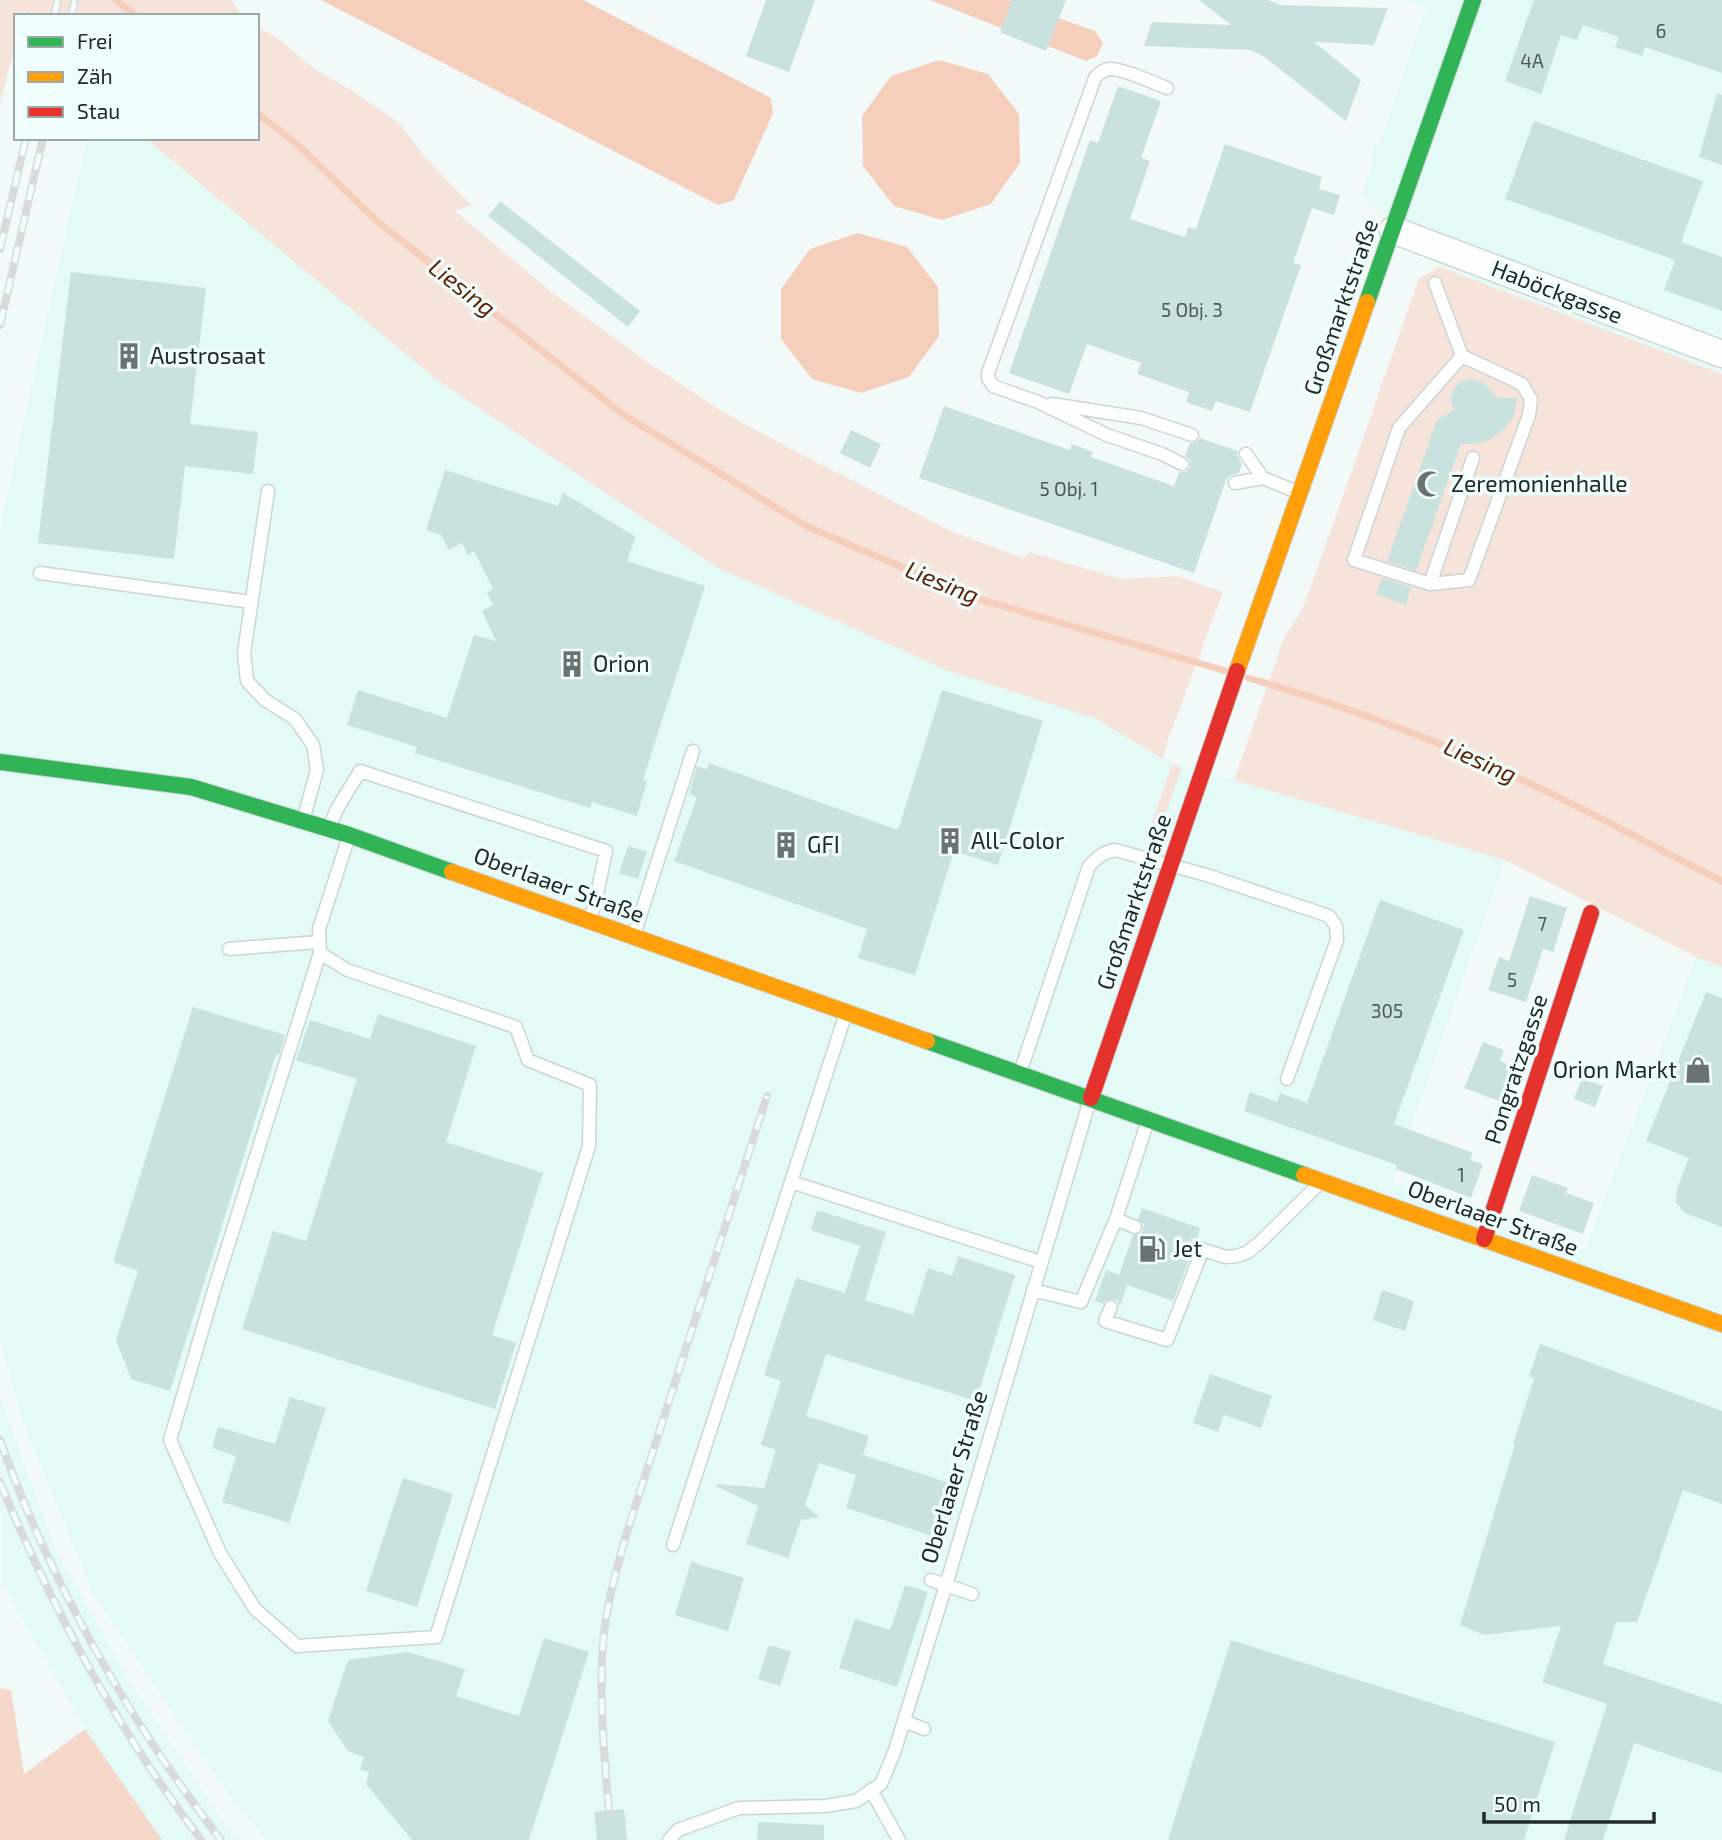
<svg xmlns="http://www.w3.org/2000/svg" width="1722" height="1840" font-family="'Exo 2',sans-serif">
  <rect width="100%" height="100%" fill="#f2faf9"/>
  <!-- built -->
  <path fill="#e3faf7" d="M1408 0H1722V374L1440 267 1362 195 1374 158 1371 155 1375 143 1379 145 1426 8Z
    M87 138H145L437 380 718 568 949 671 1097 719 1163 759 1505 860 1392 1182 1585 1250 1696 957 1722 967V1840H267L229 1795 93 1593 21 1417 0 1339V527Z
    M0 1397 56 1551 132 1685 227 1828 239 1840H162L85 1729 1 1581Z"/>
  <!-- green -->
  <path fill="#f6e4da" d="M0 0H231L242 16H31L24 11 22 16H16V42L0 104Z
    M257 27 275 36 316 70 348 88 399 123 425 157 471 205 455 211 549 290 647 362 723 412 797 452 955 533 1023 558 1030 552 1121 579 1177 576 1223 592 1168 740 1163 759 1097 719 949 671 718 568 437 380 145 138H257Z
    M1440 267 1722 374V967L1696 957 1505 860 1234 780 1284 638 1301 612 1317 570 1419 278Z
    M1172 764 1182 768 1157 837 1148 834Z"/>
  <!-- forest -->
  <path fill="#f5d8ca" d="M0 1688 11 1690 24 1774 85 1729 162 1840H0Z"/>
  <!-- water -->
  <path fill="#f6cebc" d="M321 0H583L771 98 773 113 734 200 718 205Z
    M930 0H1008L1095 31 1103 43 1097 56 1086 61Z
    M939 60 988 74 1019 114 1020 163 991 204 942 220 894 206 863 166 862 116 891 76Z
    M858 233 907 247 938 287 939 336 909 377 861 393 812 379 781 339V289L810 249Z"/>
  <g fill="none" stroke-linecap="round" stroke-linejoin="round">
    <!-- stream -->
    <path stroke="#f6cebc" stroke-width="7" d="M116 0 136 16
      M257 113 298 145 379 223 624 415 808 527 972 597 1226 671
      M1248 678C1347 706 1443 742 1537 787 1599 816 1660 850 1722 881"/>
  </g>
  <!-- building -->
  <path fill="#cae2df" d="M766 0H815L789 72 746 56Z
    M1012 0H1066L1046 51 1000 32Z
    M1199 0H1267L1281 5 1388 8 1374 45 1314 42 1361 80 1346 121 1263 56 1250 50 1144 46 1152 22 1231 25Z
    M1534 0H1722V73L1645 47 1642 56 1615 47 1619 37 1583 25 1577 40 1561 35 1541 94 1505 81Z
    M1118 86 1161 101 1141 158 1150 161 1130 219 1185 237 1188 227 1196 229 1225 144 1322 177 1319 189 1340 195 1334 215 1312 208 1293 263 1301 265 1250 412 1216 401 1212 411 1186 402 1189 392 1137 374 1141 363 1087 344 1069 394 1009 373 1090 140 1098 143Z
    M1717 94 1722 95V165L1699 157Z
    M1534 121 1703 181 1681 242 1722 257V311L1664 290 1675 260 1505 199Z
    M500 201 640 311 628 327 488 216Z
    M71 272 206 288 190 424 258 432 253 474 185 466 174 559 38 543Z
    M1472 379 1483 382 1498 398H1518L1513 418 1505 428 1491 439 1476 444H1461L1416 571 1387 561 1437 420 1454 410 1450 400 1454 388 1462 381Z
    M944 406 1070 450 1072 444 1083 448 1093 452 1091 457 1174 486 1179 472H1186L1190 467V460L1185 456 1190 443 1197 442 1200 438 1238 451 1237 455 1242 464 1239 473 1230 476 1226 480 1194 573 919 478Z
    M851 430 881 444 870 468 840 453Z
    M445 470 558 506 563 493 636 537 627 561 705 586 643 780 647 781 637 816 592 802 590 808 415 753 417 747 347 725 358 690 447 718 474 635 496 641 482 611 493 605 487 593 493 589 474 551 468 555 462 543 449 550 441 535 426 530Z
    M1382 578 1411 587 1406 605 1376 594Z
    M942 690 1043 721 998 865 954 851 915 975 858 958 867 929 674 861 697 797 689 794 697 766 707 769 709 763 898 830Z
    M628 846 647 852 638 879 619 873Z
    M1530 896 1567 908 1553 952 1543 949 1526 1002 1488 990 1499 957 1509 961Z
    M1380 900 1464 930 1394 1124 1473 1153 1470 1160 1483 1164 1471 1198 1396 1169 1397 1165 1244 1111 1250 1092 1277 1102 1280 1093 1307 1103Z
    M1706 992 1722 998V1227L1685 1213 1676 1203 1677 1189 1689 1158 1646 1141Z
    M193 1007 285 1035 279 1055 276 1054 170 1391 131 1379 116 1340 138 1271 113 1262Z
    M378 1014 476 1046 446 1142 543 1173 492 1335 516 1343 495 1409 242 1329 273 1231 306 1241 357 1079 296 1060 310 1020 370 1039Z
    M1483 1042 1504 1050 1500 1061 1516 1067 1502 1102 1464 1088Z
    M1582 1078 1603 1086 1595 1107 1574 1099Z
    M1532 1175 1568 1188 1566 1193 1594 1203 1583 1234 1519 1211Z
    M1142 1208 1200 1228 1197 1239H1191L1186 1244V1250L1191 1255 1173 1301 1127 1285 1120 1306 1118 1301 1114 1299 1106 1300 1103 1304 1095 1301 1106 1270 1119 1275 1133 1235 1140 1234 1143 1231 1144 1225 1138 1219Z
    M817 1210 886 1232 865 1300 913 1315 928 1268 952 1276 958 1256 1015 1275 976 1401 826 1354 806 1416 869 1436 863 1455 962 1487 945 1540 846 1508 856 1475 819 1463 805 1505 819 1517 801 1520 788 1558 746 1544 758 1506 716 1486 717 1484 764 1488 776 1450 761 1445 781 1381 764 1375 796 1278 845 1293 860 1246 811 1230Z
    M1382 1290 1414 1301 1405 1331 1373 1320Z
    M1540 1344 1722 1411V1504L1683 1490 1637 1622H1616L1603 1664 1722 1704V1773L1634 1743 1603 1840H1564L1607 1704 1542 1682 1561 1626 1484 1635 1460 1625 1515 1444H1513L1534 1378 1529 1376Z
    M1210 1374 1272 1396 1261 1428 1224 1415 1218 1432 1193 1423Z
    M290 1397 326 1408 289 1523 222 1502 236 1456 212 1448 218 1427 275 1444Z
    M403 1478 453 1494 417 1607 366 1591Z
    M691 1562 744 1578 728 1631 675 1615Z
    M905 1585 928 1592 897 1687 839 1668 855 1619 890 1630Z
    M544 1638 589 1652 529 1840H412L366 1784 369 1772 360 1770 364 1757 348 1751 328 1721 348 1660 408 1652 465 1669 456 1696 519 1716Z
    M1231 1640 1555 1742 1524 1840H1168Z
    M769 1645 791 1652 780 1686 758 1679Z
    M624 1809 627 1840H597L594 1812Z
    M758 1822 824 1825V1840H757Z"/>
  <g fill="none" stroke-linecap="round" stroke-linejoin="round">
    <defs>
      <path id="lane" d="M1167 88C1154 83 1122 68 1109 69 1103 70 1099 73 1095 78L988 373V378L993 386 1038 402 1107 435 1162 454 1182 464
        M1462 356 1399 428 1354 560 1430 584 1473 458
        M1052 404 1141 418 1192 435
        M1246 454 1263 478
        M1235 483 1263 478 1295 491
        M268 491 244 653 247 681 265 700 295 719 313 745 317 770 304 817
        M40 573 251 602
        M1430 584 1469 580 1529 415 1531 399 1522 384 1462 356 1435 283
        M330 825 337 809 360 771 606 851 596 899 590 919
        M635 932 693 751
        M229 949 318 942
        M320 953 214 1290 170 1440 220 1553 255 1609 297 1646 436 1637 589 1146 590 1085 528 1060 516 1027 347 970 320 953 319 929 348 839
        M1021 1070 1089 866C1097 858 1103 852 1115 850L1206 875 1329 916 1336 926 1337 940 1287 1079
        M791 1182 1041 1262
        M1135 1227 1116 1219 1147 1123
        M1194 1247 1226 1257 1237 1256 1248 1252 1259 1243 1317 1186
        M1033 1290 1081 1302 1116 1219
        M1111 1307 1105 1321 1167 1340 1203 1249
        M673 1545 845 1016
        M931 1580 972 1594
        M904 1721 924 1729
        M871 1790 899 1840
        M669 1840 678 1830 739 1808 825 1806 856 1801 881 1784 894 1753 946 1585 1089 1103"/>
      <path id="street" d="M1393 230 1722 354"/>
      <path id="fast" d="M1367 302 1473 0
        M0 762 191 787 349 835 452 872
        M927 1041 1304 1175"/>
      <path id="slow" d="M1237 671 1367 302
        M452 872 927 1041
        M1304 1175 1722 1324"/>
      <path id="jam" d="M1091 1098 1237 671
        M1484 1239 1591 913"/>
    </defs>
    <!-- lane casing -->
    <use href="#lane" stroke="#ccd5d4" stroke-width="15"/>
    <!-- street casing -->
    <use href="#street" stroke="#ccd5d4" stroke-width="29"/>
    <!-- fast casing -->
    <use href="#fast" stroke="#ccd5d4" stroke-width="18"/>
    <!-- slow casing -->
    <use href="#slow" stroke="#ccd5d4" stroke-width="18"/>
    <!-- jam casing -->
    <use href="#jam" stroke="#ccd5d4" stroke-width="18"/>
    <!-- lane -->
    <use href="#lane" stroke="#fdfefe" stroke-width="12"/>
    <!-- street -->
    <use href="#street" stroke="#fdfefe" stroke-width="26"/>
    <!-- fast -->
    <use href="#fast" stroke="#30b455" stroke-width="16"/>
    <!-- slow -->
    <use href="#slow" stroke="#ff9f0a" stroke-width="16"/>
    <!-- jam -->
    <use href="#jam" stroke="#e5322d" stroke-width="16"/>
    <defs>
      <path id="rail" d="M54 16 58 0
        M71 16 75 0
        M0 249 26 138
        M0 325 43 138
        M0 1440C50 1582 129 1721 221 1840
        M0 1482C52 1609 118 1730 201 1840
        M609 1810C604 1754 599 1699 603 1643 606 1605 617 1568 627 1532L767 1096"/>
    </defs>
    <!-- rail casing -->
    <use href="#rail" stroke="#d8dbda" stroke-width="8"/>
    <!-- rail -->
    <use href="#rail" stroke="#effefc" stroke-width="5" stroke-dasharray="16" stroke-linecap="butt"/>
  </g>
  <!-- icons -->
  <defs>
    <symbol id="building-bare" viewBox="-9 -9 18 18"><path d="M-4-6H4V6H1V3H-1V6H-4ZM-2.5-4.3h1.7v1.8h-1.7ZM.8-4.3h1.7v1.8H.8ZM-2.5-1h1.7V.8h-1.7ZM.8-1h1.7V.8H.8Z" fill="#6a7371" stroke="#effefc" stroke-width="2.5" paint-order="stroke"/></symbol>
    <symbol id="mosque-bare" viewBox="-9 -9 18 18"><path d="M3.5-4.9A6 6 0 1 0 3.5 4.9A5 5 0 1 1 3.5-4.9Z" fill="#6a7371" stroke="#effefc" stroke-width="2.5" paint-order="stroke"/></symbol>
    <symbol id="shop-bare" viewBox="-9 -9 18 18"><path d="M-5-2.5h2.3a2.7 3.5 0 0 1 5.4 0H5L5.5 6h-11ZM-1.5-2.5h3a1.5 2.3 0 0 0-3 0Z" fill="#6a7371" stroke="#effefc" stroke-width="2.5" paint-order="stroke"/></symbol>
    <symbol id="fuel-bare" viewBox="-9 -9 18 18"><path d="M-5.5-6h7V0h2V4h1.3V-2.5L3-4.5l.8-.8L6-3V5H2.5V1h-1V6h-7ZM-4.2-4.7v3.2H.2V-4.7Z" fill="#6a7371" stroke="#effefc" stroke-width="2.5" paint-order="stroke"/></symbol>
  </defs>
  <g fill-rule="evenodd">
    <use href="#building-bare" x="110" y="337" width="38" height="38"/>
    <use href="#mosque-bare" x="1411" y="465" width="38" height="38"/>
    <use href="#building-bare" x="553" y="645" width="38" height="38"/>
    <use href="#building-bare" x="931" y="822" width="38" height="38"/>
    <use href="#building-bare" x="767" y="826" width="38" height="38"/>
    <use href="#shop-bare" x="1679" y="1051" width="38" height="38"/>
    <use href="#fuel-bare" x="1133" y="1230" width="38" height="38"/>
  </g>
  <g text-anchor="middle" stroke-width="7" stroke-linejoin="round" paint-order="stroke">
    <!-- number labels -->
    <g font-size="19" fill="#4a5856">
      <text x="1661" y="38">6</text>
      <text x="1532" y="68">4A</text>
      <text x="1192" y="317">5 Obj. 3</text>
      <text x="1069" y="496">5 Obj. 1</text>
      <text x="1542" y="931">7</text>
      <text x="1512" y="987">5</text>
      <text x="1387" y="1018">305</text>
      <text x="1461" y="1182">1</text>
    </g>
    <!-- street labels -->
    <g font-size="23" fill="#202a28" stroke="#effefc">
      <text transform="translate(1557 292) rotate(21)" y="8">Haböckgasse</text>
      <text transform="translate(1341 307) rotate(-71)" y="8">Großmarktstraße</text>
      <text transform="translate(559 885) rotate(20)" y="8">Oberlaaer Straße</text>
      <text transform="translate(1134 902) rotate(-71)" y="8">Großmarktstraße</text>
      <text transform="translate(1516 1069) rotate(-72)" y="8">Pongratzgasse</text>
      <text transform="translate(1493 1218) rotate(20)" y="8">Oberlaaer Straße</text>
      <text transform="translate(954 1477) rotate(-73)" y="8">Oberlaaer Straße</text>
    </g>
    <!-- poi labels -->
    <g font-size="23" fill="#202a28" stroke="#effefc" text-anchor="start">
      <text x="150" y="364">Austrosaat</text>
      <text x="1451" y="492">Zeremonienhalle</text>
      <text x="593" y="672">Orion</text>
      <text x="971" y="849">All-Color</text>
      <text x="807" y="853">GFI</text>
      <text x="1677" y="1078" text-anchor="end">Orion Markt</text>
      <text x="1173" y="1257">Jet</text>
    </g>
    <!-- water labels -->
    <g font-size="24" font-style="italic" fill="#612100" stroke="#effefc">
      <text transform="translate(462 288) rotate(38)" y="8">Liesing</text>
      <text transform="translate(942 583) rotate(22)" y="8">Liesing</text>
      <text transform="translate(1480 761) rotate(24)" y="8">Liesing</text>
    </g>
  </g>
  <!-- legend -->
  <rect x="14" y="14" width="245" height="126" fill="#effefc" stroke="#9ca9a7" stroke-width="2"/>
  <rect x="28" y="37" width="35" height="10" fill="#30b455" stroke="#9ca9a7" stroke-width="2"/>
  <text x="77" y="49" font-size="21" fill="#202a28">Frei</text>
  <rect x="28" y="72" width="35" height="10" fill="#ff9f0a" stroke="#9ca9a7" stroke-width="2"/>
  <text x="77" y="84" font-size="21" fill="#202a28">Zäh</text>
  <rect x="28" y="107" width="35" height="10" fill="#e5322d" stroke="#9ca9a7" stroke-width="2"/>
  <text x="77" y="119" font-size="21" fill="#202a28">Stau</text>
  <!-- scale -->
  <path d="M1484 1812v10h170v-10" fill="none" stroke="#202a28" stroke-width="3.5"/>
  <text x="1494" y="1812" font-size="21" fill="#202a28" stroke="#effefc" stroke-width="5" paint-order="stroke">50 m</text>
</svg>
